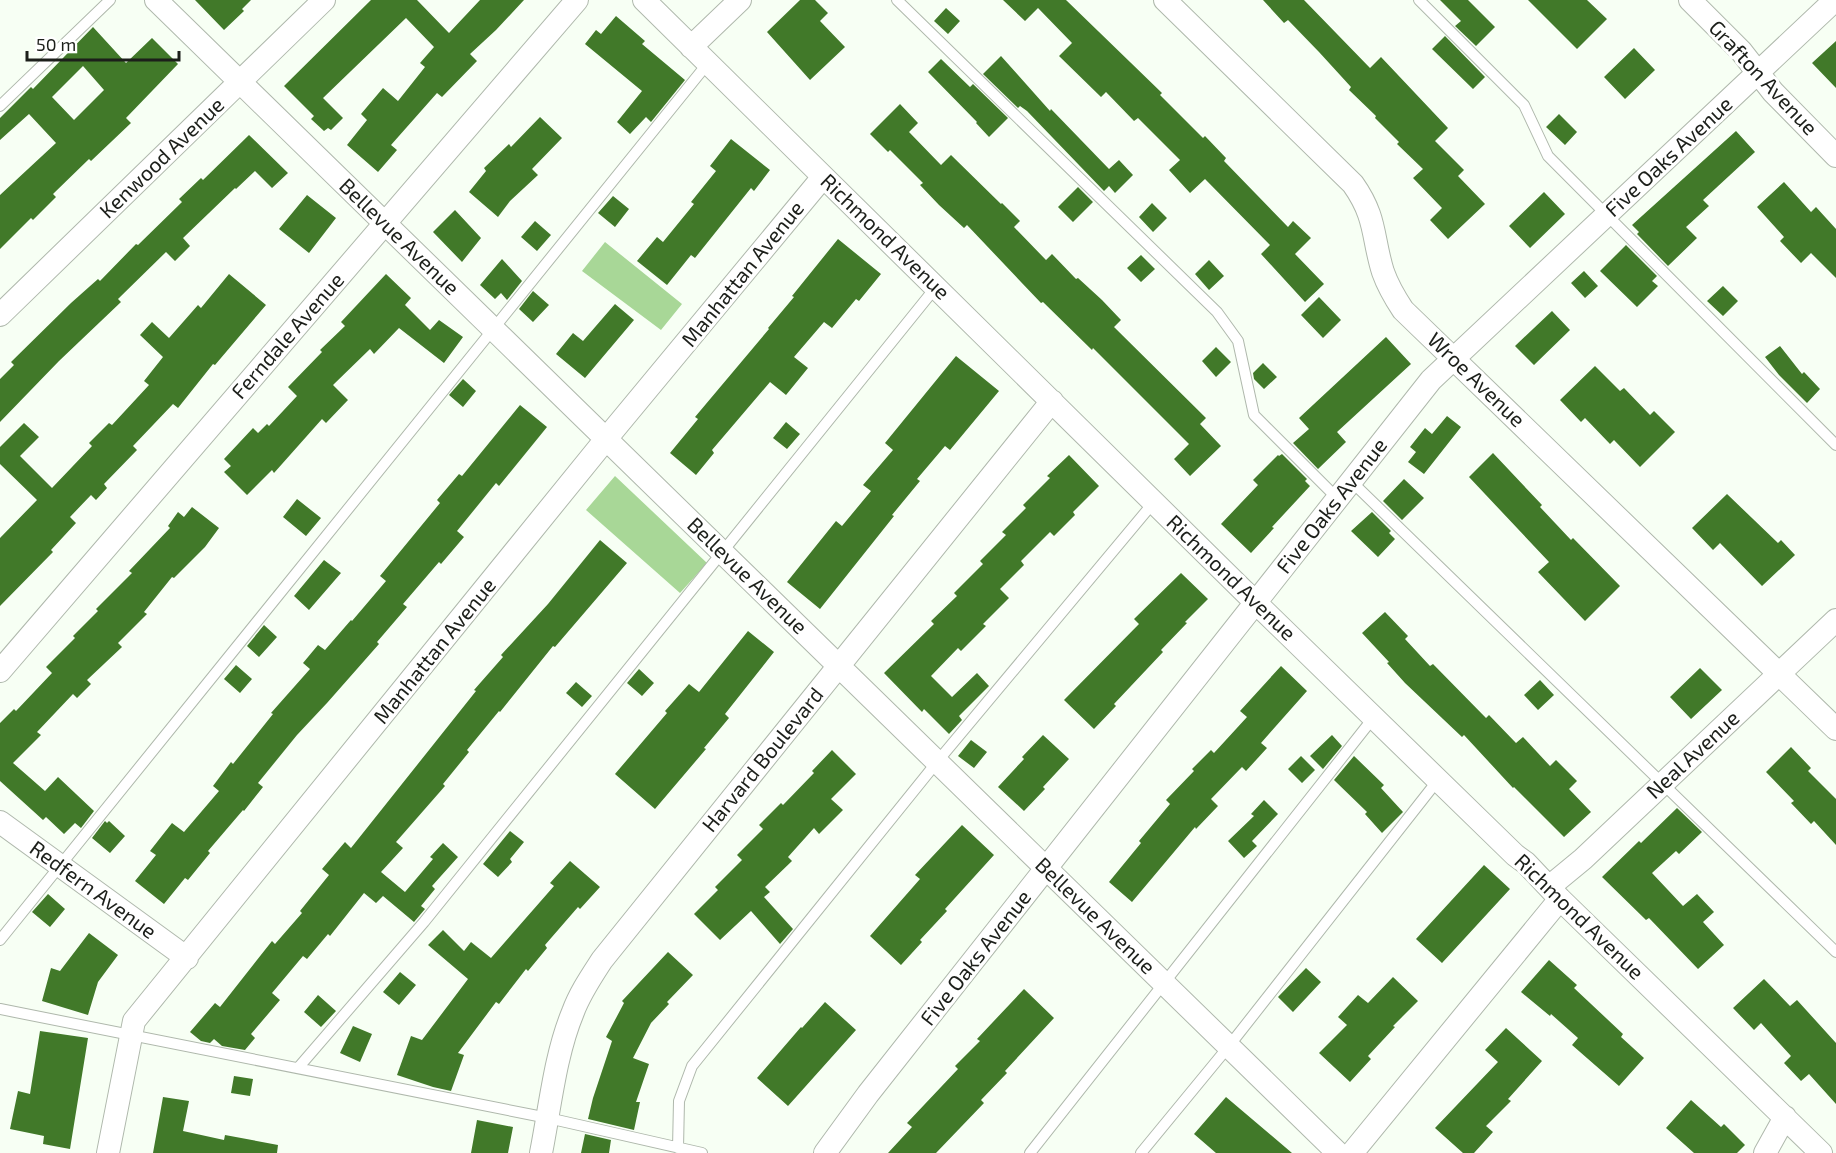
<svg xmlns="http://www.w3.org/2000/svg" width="1836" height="1153" font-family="'Exo 2',sans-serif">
  <rect width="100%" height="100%" fill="#f7fff4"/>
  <!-- green -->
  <path fill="#a8d797" d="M605 242 682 304 661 330 582 271Z
    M615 476 707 563 680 593 586 510Z"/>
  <!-- building -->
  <path fill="#417929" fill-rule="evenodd" d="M195 0H251L242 9 244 11 224 30Z
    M371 0H417L449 33 480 0H524L496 30 470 54 477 61 442 97 437 93 391 145 397 150 378 172 347 145 367 120 361 114 383 88 398 101 425 67 420 63 434 47 406 18 323 98 343 118 331 130 328 128 324 131 311 119 314 116 284 86Z
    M800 0H815L828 13 820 21 845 47 810 80 767 32Z
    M1003 0H1066L1162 93 1160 95 1203 138 1205 136 1226 158 1224 161 1288 227 1293 221 1311 238 1295 254 1324 284 1305 302 1261 254 1270 245 1205 179 1190 193 1169 170 1180 160 1138 118 1134 121 1106 92 1101 97 1059 56 1072 43 1038 8 1025 21Z
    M1263 0H1304L1370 68 1381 57 1448 128 1435 141 1464 170 1458 176 1485 204 1448 239 1430 220 1442 208 1413 178 1423 169 1397 144 1399 142 1375 118 1376 116 1349 90 1351 87 1319 52 1288 20 1284 23Z
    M1440 0H1468L1495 27 1476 46 1455 26 1461 21Z
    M1528 0H1587L1607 19 1577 49Z
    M946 8 960 21 948 34 934 21Z
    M616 16 645 41 642 44 685 80 651 122 646 117 630 134 617 122 642 91 585 44 596 30 601 34Z
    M93 27 126 63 152 38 178 64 126 118 131 123 91 161 89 159 53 194 56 197 33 220 31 218 0 249V195L56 143 29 114 0 140V118L31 87 33 89ZM83 66 104 90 74 120 52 97Z
    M1445 36 1485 77 1473 89 1432 49Z
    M1836 41V88L1812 63Z
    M1634 48 1655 70 1625 99 1604 77Z
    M1001 56 1050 111 1051 109 1109 169 1119 160 1133 175 1115 193 1109 186 1104 191 1027 111 1020 106 1018 108 983 74Z
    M941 59 970 87 973 84 1008 118 989 137 976 123 977 122 928 72Z
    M900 104 918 123 909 132 941 165 951 155 1001 204 1002 203 1020 221 1014 227 1046 260 1052 254 1076 279 1078 278 1102 300 1121 320 1114 327 1206 418 1200 424 1221 446 1190 476 1174 459 1189 444 1093 348 1092 350 1043 302 1041 303 967 225 964 228 939 205 920 185 923 183 890 150 888 152 870 134Z
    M1559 114 1577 132 1565 145 1546 127Z
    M540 117 562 138 532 169 538 175 510 201 498 217 469 192 486 171 484 168 509 144 511 147Z
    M1736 131 1755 152 1703 200 1709 206 1686 227 1697 238 1668 266 1637 234 1639 232 1632 225Z
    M249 135 288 173 272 188 255 171 236 189 235 188 183 238 190 246 175 261 166 252 118 299 121 302 59 361 0 422V379L14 365 11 362 71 303 98 279 100 281 136 244 138 245 182 202 179 199 201 178 203 180Z
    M731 139 770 170 754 191 751 188 695 258 691 255 667 285 637 261 657 237 663 242 694 204 691 202 716 171 710 166Z
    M1784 182 1811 212 1816 207 1836 229V278L1811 253 1801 263 1780 241 1784 237 1757 207Z
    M1078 187 1093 202 1073 222 1058 207Z
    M1544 192 1565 214 1530 248 1509 226Z
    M307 195 336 218 309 253 279 229Z
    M613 196 629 209 615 227 598 213Z
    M1152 203 1167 218 1153 232 1139 217Z
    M455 210 481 238 462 262 433 232Z
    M535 221 551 235 537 251 521 237Z
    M838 239 881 274 859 301 856 299 832 328 824 322 794 357 808 368 786 395 770 382 712 450 714 453 696 475 670 453 698 419 695 417 769 329 768 328 794 297 792 296Z
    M1626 245 1657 276 1652 281 1658 286 1637 307 1600 271Z
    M1141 255 1155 269 1141 282 1127 268Z
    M502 259 522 281 507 300 501 293 495 299 480 285Z
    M1209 260 1224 276 1209 290 1195 274Z
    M1584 271 1598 286 1585 298 1571 283Z
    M229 274 266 305 215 365 213 364 178 408 173 404 133 446 137 450 104 484 107 488 96 500 91 495 70 517 76 523 51 550 53 552 0 606V538L37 500 0 464V447L24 423 39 437 20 456 52 488 92 446 89 443 109 423 112 425 149 385 144 381 163 357 140 335 152 322 169 338 198 305 201 308Z
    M386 274 411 298 405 305 430 330 439 320 463 337 444 363 399 328 374 354 370 349 333 385 348 400 326 423 322 419 274 473 272 470 247 495 224 472 231 466 224 459 253 428 258 433 267 424 269 426 297 396 288 387 322 352 320 350 345 326 341 322Z
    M1723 286 1738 301 1723 316 1707 301Z
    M533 291 549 305 533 322 519 309Z
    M1319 297 1341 320 1323 338 1301 315Z
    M615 304 634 320 585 378 556 354 573 333 583 341Z
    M1552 311 1570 330 1534 365 1515 346Z
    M1386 337 1411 364 1337 432 1346 442 1318 469 1293 443 1309 429 1299 418Z
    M1780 346 1802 374 1804 372 1820 389 1807 403 1779 375 1765 357Z
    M1216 347 1231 362 1216 377 1202 361Z
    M956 356 999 391 950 450 945 446 917 479 920 481 892 515 894 516 820 609 787 582 836 521 842 526 871 491 863 485 893 450 885 443Z
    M1263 363 1277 377 1264 389 1254 379 1253 373Z
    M1595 366 1620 391 1624 388 1650 415 1654 411 1675 432 1640 467 1614 440 1610 444 1585 418 1581 422 1560 400Z
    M463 379 476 391 463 407 449 395Z
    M520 405 547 427 499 486 496 483 457 531 464 537 441 564 439 562 403 604 407 607 377 642 379 644 327 703 297 735 258 783 263 787 244 811 243 810 208 851 210 853 188 880 185 878 164 904 135 881 156 855 150 851 172 823 184 832 219 791 213 786 231 762 233 764 273 714 271 713 310 669 303 663 318 645 325 650 351 620 352 621 386 581 380 576 440 503 437 500 459 474 462 476Z
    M1447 416 1461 427 1424 474 1408 462 1416 452 1410 447 1425 428 1432 434Z
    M786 422 800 434 787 449 773 438Z
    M1493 453 1542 505 1540 507 1571 540 1573 538 1620 586 1585 621 1538 572 1549 562 1469 477Z
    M1282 454 1307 479 1305 481 1310 486 1272 527 1274 528 1251 553 1221 524 1258 485 1253 480 1278 455 1279 456Z
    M1069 455 1099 486 1073 512 1075 515 1054 536 1050 532 1021 561 1024 565 1000 589 1009 598 983 624 986 626 961 651 958 648 931 676 952 697 977 673 989 686 959 716 962 720 949 734 924 709 922 712 884 673 934 624 931 621 957 596 954 593 983 564 980 561 1006 535 1002 532 1026 508 1023 505 1050 478 1047 476Z
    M1404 479 1424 498 1402 520 1383 501Z
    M1727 494 1778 543 1781 540 1795 555 1762 586 1720 543 1713 550 1692 528Z
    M297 499 321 518 306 536 283 517Z
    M192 507 219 528 205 547 174 578 172 577 144 612 147 614 118 643 122 647 87 680 91 684 77 698 73 694 37 732 41 735 13 763 45 791 58 777 94 811 81 828 75 823 64 834 46 817 43 820 0 781V723L14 709 16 711 52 673 46 667 75 638 73 636 98 611 96 609 132 573 129 571 170 528 168 526 178 512 184 517Z
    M1372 512 1391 531 1389 533 1395 539 1378 557 1351 531Z
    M600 540 627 563 555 647 553 646 500 712 499 711 467 750 469 752 443 784 445 786 396 842 403 848 381 872 405 892 433 859 430 857 443 843 458 857 432 886 435 889 421 906 425 909 414 922 383 896 376 903 364 893 330 936 328 934 307 959 303 956 272 993 280 1000 251 1034 255 1038 245 1050 222 1046 214 1039 210 1043 201 1041 190 1032 215 1003 220 1007 272 941 275 944 302 913 300 911 329 875 322 869 345 842 351 848 476 691 474 690 503 657 501 655 548 604Z
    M324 560 341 573 309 610 294 596Z
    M1181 573 1208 599 1185 622 1187 623 1161 650 1163 652 1114 704 1116 706 1094 729 1064 700 1139 624 1134 619Z
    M1385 612 1408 636 1405 639 1430 666 1433 664 1486 718 1489 715 1516 743 1523 737 1550 766 1556 760 1577 781 1569 789 1591 812 1564 837 1514 787 1513 788 1464 735 1462 737 1405 683 1387 663 1389 662 1362 633Z
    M264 625 277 637 259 657 247 646Z
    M748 631 774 652 725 714 729 718 704 748 706 749 655 809 615 774 667 713 665 711 689 684 699 692Z
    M236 665 252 679 240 693 224 679Z
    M1281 666 1307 691 1261 743 1267 748 1246 771 1242 767 1211 799 1218 806 1196 829 1195 827 1132 902 1109 882 1141 843 1139 841 1170 804 1166 800 1194 771 1192 769 1211 750 1214 753 1247 717 1240 711Z
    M1700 668 1722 690 1691 719 1670 697Z
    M639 669 654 683 642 696 627 683Z
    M1540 680 1554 695 1538 710 1524 695Z
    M576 682 592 696 582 707 566 693Z
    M1043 735 1069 759 1043 787 1045 789 1024 811 998 787 1024 759 1022 757Z
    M1332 735 1342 746 1323 769 1310 756Z
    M971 740 987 752 974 768 958 756Z
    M1791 747 1811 768 1808 771 1836 799V845L1814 821 1811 824 1791 803 1794 801 1766 772Z
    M832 750 856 774 831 799 843 810 819 834 814 828 788 857 792 861 765 887 770 892 764 897 793 929 780 944 751 911 720 940 694 914 718 890 715 887 742 860 737 855 763 829 759 825 781 803 783 805 814 773 812 771Z
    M1301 756 1315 770 1302 783 1288 769Z
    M1354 756 1384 785 1381 788 1403 812 1382 833 1365 814 1367 812 1334 780Z
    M1264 800 1278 814 1252 841 1257 846 1244 858 1228 841 1254 816 1251 814Z
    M1677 808 1702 832 1679 854 1676 851 1652 873 1683 906 1697 894 1714 912 1703 922 1724 945 1698 969 1649 918 1646 920 1602 877 1639 841 1641 843Z
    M105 821 107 823 109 821 125 836 110 853 92 838Z
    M962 825 994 855 945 909 947 911 920 940 922 942 901 965 870 936 920 879 915 875Z
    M510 831 524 842 510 859 512 862 498 877 483 864Z
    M570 861 600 887 580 909 578 907 545 945 547 948 528 971 526 969 499 1004 496 1002 458 1053 464 1055 451 1091 433 1087 397 1075 411 1036 422 1040 468 979 428 945 443 930 464 951 471 942 491 958 554 886 550 883Z
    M1484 865 1510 889 1442 963 1416 939Z
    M48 894 65 909 50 927 32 912Z
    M89 933 118 955 98 982 88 1015 42 1001 51 968 60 971Z
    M668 952 693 975 667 1002 669 1004 651 1023 633 1058 649 1064 636 1102H640L634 1130 588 1119 593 1098 612 1041 606 1037 624 1003 622 1001Z
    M1549 960 1577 985 1574 988 1623 1034 1621 1037 1644 1058 1619 1086 1572 1045 1578 1038 1551 1014 1550 1016 1521 992Z
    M1306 968 1321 982 1293 1012 1278 997Z
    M400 972 416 985 399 1005 383 992Z
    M1393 977 1418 1001 1393 1026 1395 1027 1368 1056 1371 1059 1350 1082 1319 1053 1347 1025 1338 1017 1358 995 1368 1003Z
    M1764 979 1790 1006 1797 1000 1836 1043V1104L1809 1074 1801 1081 1784 1063 1791 1056 1761 1023 1754 1030 1733 1008Z
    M1024 989 1054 1018 1005 1071 1007 1073 981 1100 984 1103 936 1153H888L912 1127 907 1123 958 1069 955 1066 980 1041 977 1039Z
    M318 995 336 1011 321 1027 304 1012Z
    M825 1002 856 1030 788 1106 757 1078 801 1027 802 1028Z
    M353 1026 372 1034 360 1062 340 1053Z
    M1506 1028 1542 1061 1508 1099 1511 1101 1486 1126 1493 1132 1474 1153H1463L1435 1128 1498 1062 1485 1050Z
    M40 1031 88 1038 70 1149 43 1144 44 1136 10 1129 18 1091 30 1094Z
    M234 1076 253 1079 250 1096 231 1093Z
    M163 1097 189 1101 183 1131 224 1140 225 1135 278 1145 277 1153H153Z
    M1226 1097 1292 1153H1216L1194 1134Z
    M1691 1100 1721 1127 1724 1124 1745 1145 1737 1153H1694L1666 1128Z
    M477 1120 513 1127 508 1153H471Z
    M585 1134 611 1140 609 1153H581Z"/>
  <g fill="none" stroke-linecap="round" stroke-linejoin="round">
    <defs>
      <path id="service" d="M897 0 1217 312 1238 341 1254 415 1338 499
        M1419 0 1524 105 1548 156 1836 445
        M0 106 110 0
        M1352 482 1836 952
        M0 940 708 63
        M0 1009 548 1118 702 1153
        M298 1068 424 922 936 287
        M678 1148 679 1101 692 1066 937 762 1154 502
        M1030 1153 1374 717
        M1141 1153 1229 1046 1438 780"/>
      <path id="minor" d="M156 0 1338 1153
        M644 0 1256 603 1515 855 1526 863 1560 899 1821 1153
        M1165 0 1353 184C1377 218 1372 237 1383 272 1388 286 1395 298 1403 310L1836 729
        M1690 0 1741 51 1773 92 1836 156
        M691 47 740 0
        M0 315 324 0
        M0 671 577 0
        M0 822 187 958
        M1549 887 1583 859 1836 620
        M108 1153 134 1021 606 439 823 177
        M541 1153C550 1108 555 1055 573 1012 580 993 591 977 602 960L1052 401
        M825 1153 868 1094 1431 380 1835 0
        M1352 1153 1560 899
        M1765 1153 1785 1117"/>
    </defs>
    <!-- service casing -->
    <use href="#service" stroke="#afb8ac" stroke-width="12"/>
    <!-- minor casing -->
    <use href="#minor" stroke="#afb8ac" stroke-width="24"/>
    <!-- service -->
    <use href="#service" stroke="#fff" stroke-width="10"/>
    <!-- minor -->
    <use href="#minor" stroke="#fff" stroke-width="22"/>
  </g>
  <g text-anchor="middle" stroke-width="6" stroke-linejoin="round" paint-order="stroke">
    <!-- street labels -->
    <g font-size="21" fill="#1c1f1a" stroke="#fff">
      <text transform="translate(1763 78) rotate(47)" y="7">Grafton Avenue</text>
      <text transform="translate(1669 157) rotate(-43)" y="7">Five Oaks Avenue</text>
      <text transform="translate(162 158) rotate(-44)" y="7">Kenwood Avenue</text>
      <text transform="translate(399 237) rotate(44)" y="7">Bellevue Avenue</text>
      <text transform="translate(885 237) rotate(44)" y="7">Richmond Avenue</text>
      <text transform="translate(743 274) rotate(-51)" y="7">Manhattan Avenue</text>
      <text transform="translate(288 336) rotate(-49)" y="7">Ferndale Avenue</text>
      <text transform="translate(1476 380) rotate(44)" y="7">Wroe Avenue</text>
      <text transform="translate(1332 506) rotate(-52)" y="7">Five Oaks Avenue</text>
      <text transform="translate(747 576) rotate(44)" y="7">Bellevue Avenue</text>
      <text transform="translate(1231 578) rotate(44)" y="7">Richmond Avenue</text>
      <text transform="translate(435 651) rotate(-51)" y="7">Manhattan Avenue</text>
      <text transform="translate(1693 755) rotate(-43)" y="7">Neal Avenue</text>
      <text transform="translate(763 760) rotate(-51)" y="7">Harvard Boulevard</text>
      <text transform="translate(93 890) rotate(36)" y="7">Redfern Avenue</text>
      <text transform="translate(1095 916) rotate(44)" y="7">Bellevue Avenue</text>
      <text transform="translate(1579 917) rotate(44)" y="7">Richmond Avenue</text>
      <text transform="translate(976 958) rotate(-52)" y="7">Five Oaks Avenue</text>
    </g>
  </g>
  <!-- scale -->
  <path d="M27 51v9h152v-9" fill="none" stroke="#1c1f1a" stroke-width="3"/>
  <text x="36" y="51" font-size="18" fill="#1c1f1a" stroke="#ffffff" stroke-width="4.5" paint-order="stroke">50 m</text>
</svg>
